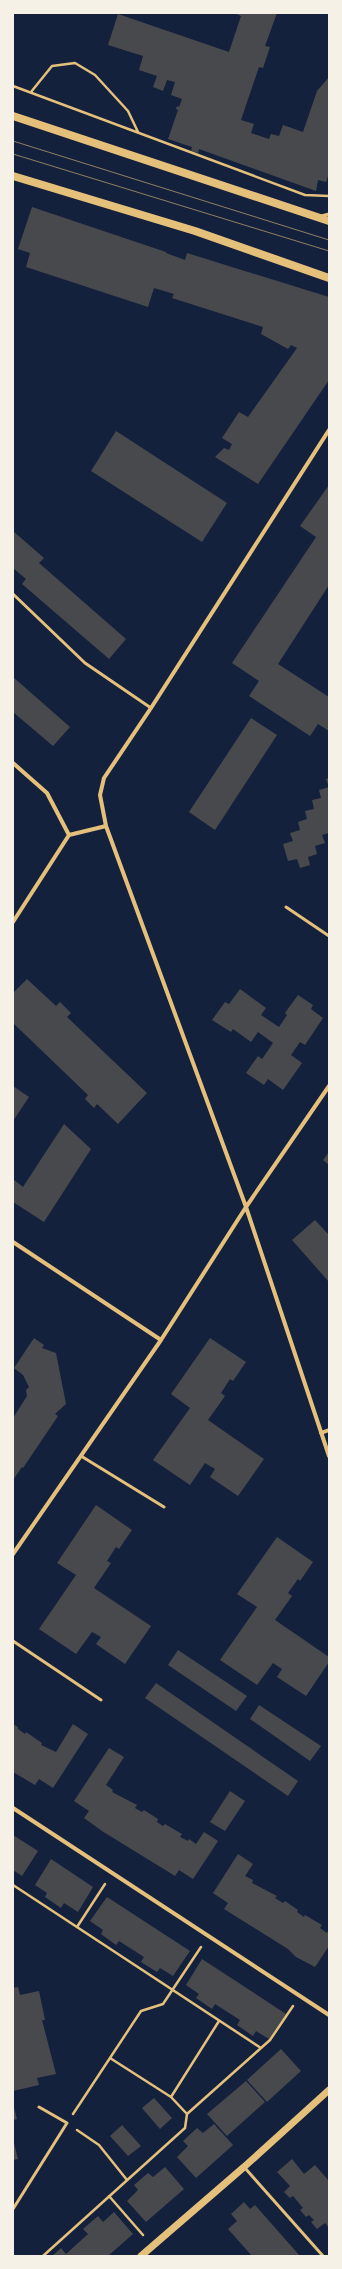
<svg xmlns="http://www.w3.org/2000/svg" width="342" height="2269" font-family="'PT Sans',sans-serif">
  <rect width="100%" height="100%" fill="#14213d"/>
  <!-- building -->
  <path fill="#48494c" d="M234 13H277L265 46 270 47 263 68 259 67 241 120 254 124 251 133 269 139 271 134 279 136 283 125 303 132 317 91 329 77V173L326 182 318 180 316 191 199 149 198 153 191 151 192 147 168 139 178 110 176 109 177 106 179 107 182 99 171 95 175 82 167 80 163 91 153 87 157 76 139 70 143 56 108 45 118 14 229 52 241 16Z
    M32 207 166 252V253L185 260 187 253 329 297V380L258 484 215 457 224 448 229 450 232 444 222 438 239 412 248 417 297 348 291 345 288 349 261 334 263 327 172 298 174 294 154 288 148 307 26 267 30 253 18 249Z
    M116 431 227 503 202 542 91 471Z
    M329 485V585L278 664 329 697V731L318 724 310 736 249 696 259 681 232 663 316 537 300 526Z
    M13 531 44 558 39 563 126 639 109 659 22 584 26 579 13 568Z
    M13 677 70 727 53 746 13 712Z
    M251 718 277 735 215 830 189 812Z
    M329 778V833L322 835 325 843 315 846 317 854 308 857 310 865 300 868 297 859 288 861 283 844 293 841 290 833 300 830 298 822 307 819 305 811 314 809 312 800 321 798 319 790 329 787 326 779Z
    M27 979 56 1006 60 1002 71 1013 67 1017 147 1093 118 1124 97 1104 94 1108 85 1099 88 1095 13 1023V993Z
    M240 989 266 1008 261 1015 279 1027 287 1015 285 1013 298 995 313 1005 311 1009 323 1018 305 1045 300 1042 291 1055 302 1063 283 1090 268 1079 264 1085 246 1073 258 1056 262 1059 273 1043 258 1032 251 1042 233 1029 231 1032 212 1020 225 1002 229 1004Z
    M13 1086 29 1097 13 1121Z
    M64 1124 91 1149 44 1222 13 1202V1179L23 1187Z
    M329 1152V1165L323 1160Z
    M315 1220 329 1235V1282L292 1240Z
    M34 1338 44 1345 42 1348 56 1353 66 1404 55 1414 58 1416 52 1425 23 1468 22 1467 13 1480V1418L27 1396 26 1390 29 1387 23 1375 14 1368Z
    M210 1338 246 1362 233 1381 230 1379 221 1393 225 1396 208 1420 264 1459 238 1496 210 1477 215 1469 205 1463 190 1485 153 1460 190 1408 171 1394Z
    M96 1505 132 1530 119 1549 116 1547 107 1561 111 1563 94 1588 151 1626 125 1664 96 1644 101 1637 92 1632 76 1654 39 1629 76 1575 57 1563Z
    M277 1537 313 1562 300 1581 298 1579 288 1593 292 1596 275 1620 329 1657V1662L306 1696 277 1677 282 1669 273 1663 257 1685 220 1660 257 1607 237 1594Z
    M178 1650 247 1696 236 1711 168 1665Z
    M156 1683 298 1781 288 1796 145 1698Z
    M259 1705 321 1746 310 1761 250 1719Z
    M13 1724 18 1727V1729L25 1734 26 1732 42 1743 41 1745 56 1752 73 1724 88 1734 53 1788 39 1779 35 1785 13 1772Z
    M109 1748 124 1757 106 1785 113 1790 112 1792 137 1805 135 1808 142 1812 144 1810 158 1819 157 1822 163 1826 165 1824 182 1834 180 1837 188 1841 189 1839 196 1844 204 1832 218 1841 193 1879 179 1870 175 1876 102 1831 84 1818 89 1811 74 1801Z
    M230 1791 245 1801 225 1831 210 1822Z
    M13 1835 38 1851 22 1876 13 1870Z
    M238 1854 253 1864 245 1876 253 1880 252 1883 277 1896 275 1898 283 1903 285 1901 298 1910 297 1912 304 1917 305 1915 322 1925 320 1928 327 1933 329 1929V1946L315 1967 296 1957 288 1949 224 1909 228 1903 213 1893Z
    M51 1859 93 1887 78 1912 64 1903 61 1908 45 1897 47 1893 35 1885Z
    M107 1897 190 1951 173 1976 160 1968 157 1972 141 1962 144 1957 119 1941 116 1945 101 1934 103 1930 90 1921Z
    M202 1959 286 2014 269 2039 256 2031 253 2036 237 2025 240 2020 215 2004 212 2009 196 1998 199 1994 186 1985Z
    M18 1987 20 1995 39 1991 45 2020H42L56 2074 37 2078 39 2085 13 2091V1988Z
    M281 2049 301 2071 267 2102 247 2080Z
    M246 2081 265 2102 227 2136 207 2114Z
    M154 2098 172 2118 160 2129 142 2108Z
    M13 2104 17 2119 13 2120Z
    M214 2124 233 2145 196 2178 177 2157 188 2146 183 2141 197 2128 203 2133Z
    M122 2125 141 2146 128 2156 110 2136Z
    M13 2139 18 2159 13 2160Z
    M292 2159 304 2174 315 2165 329 2181V2228L325 2223 317 2229 311 2222 314 2220 309 2215 306 2217 300 2210 303 2208 293 2196 290 2198 284 2192 290 2186 277 2172Z
    M165 2167 184 2189 146 2222 127 2201 138 2190 134 2185 148 2173 153 2177Z
    M244 2202 250 2209 255 2205 300 2256H252L228 2229 237 2221 231 2214Z
    M114 2212 133 2234 108 2256H52L61 2248 66 2254 88 2234 83 2229 98 2216 103 2222Z"/>
  <g fill="none" stroke-linecap="round" stroke-linejoin="round">
    <!-- path -->
    <path stroke="#e5c07b" stroke-width="2.5" d="M13 86 305 195 329 196
      M31 92 52 66 75 63 95 75 128 111 138 132
      M13 1885 261 2048
      M77 1927 105 1884
      M110 2058 171 2097 187 2114
      M171 2097 219 2021
      M73 2114 141 2011 163 2004 201 1947
      M77 2130 99 2145 127 2180
      M109 2196 143 2235
      M43 2256 185 2128 187 2114 270 2040 293 2006"/>
    <!-- service -->
    <path stroke="#e5c07b" stroke-width="3" d="M321 216 329 214
      M13 594 85 663 151 708
      M286 907 329 936
      M81 1456 164 1507
      M13 1641 101 1700
      M245 2168 323 2256
      M13 2209 67 2123 39 2107"/>
    <!-- minor -->
    <path stroke="#e5c07b" stroke-width="4" d="M329 430 151 708 104 778 100 795 106 826 246 1207 329 1456
      M13 763 47 793 69 835
      M13 922 69 835 106 826
      M13 1242 161 1340
      M321 1433 329 1430
      M13 1554 161 1340 246 1207 329 1086
      M13 1808 329 2015"/>
    <!-- tertiary -->
    <path stroke="#e5c07b" stroke-width="7" d="M141 2256 244 2167 329 2090"/>
    <!-- secondary -->
    <path stroke="#e5c07b" stroke-width="8" d="M13 116 329 221
      M13 176 195 231 329 278"/>
    <!-- tram -->
    <path stroke="#918062" stroke-width="1" d="M13 141 329 240
      M13 154 329 251"/>
  </g>
  <!-- border -->
  <rect width="342" height="2269" fill="none" stroke="#f6f1e7" stroke-width="28"/>
</svg>
